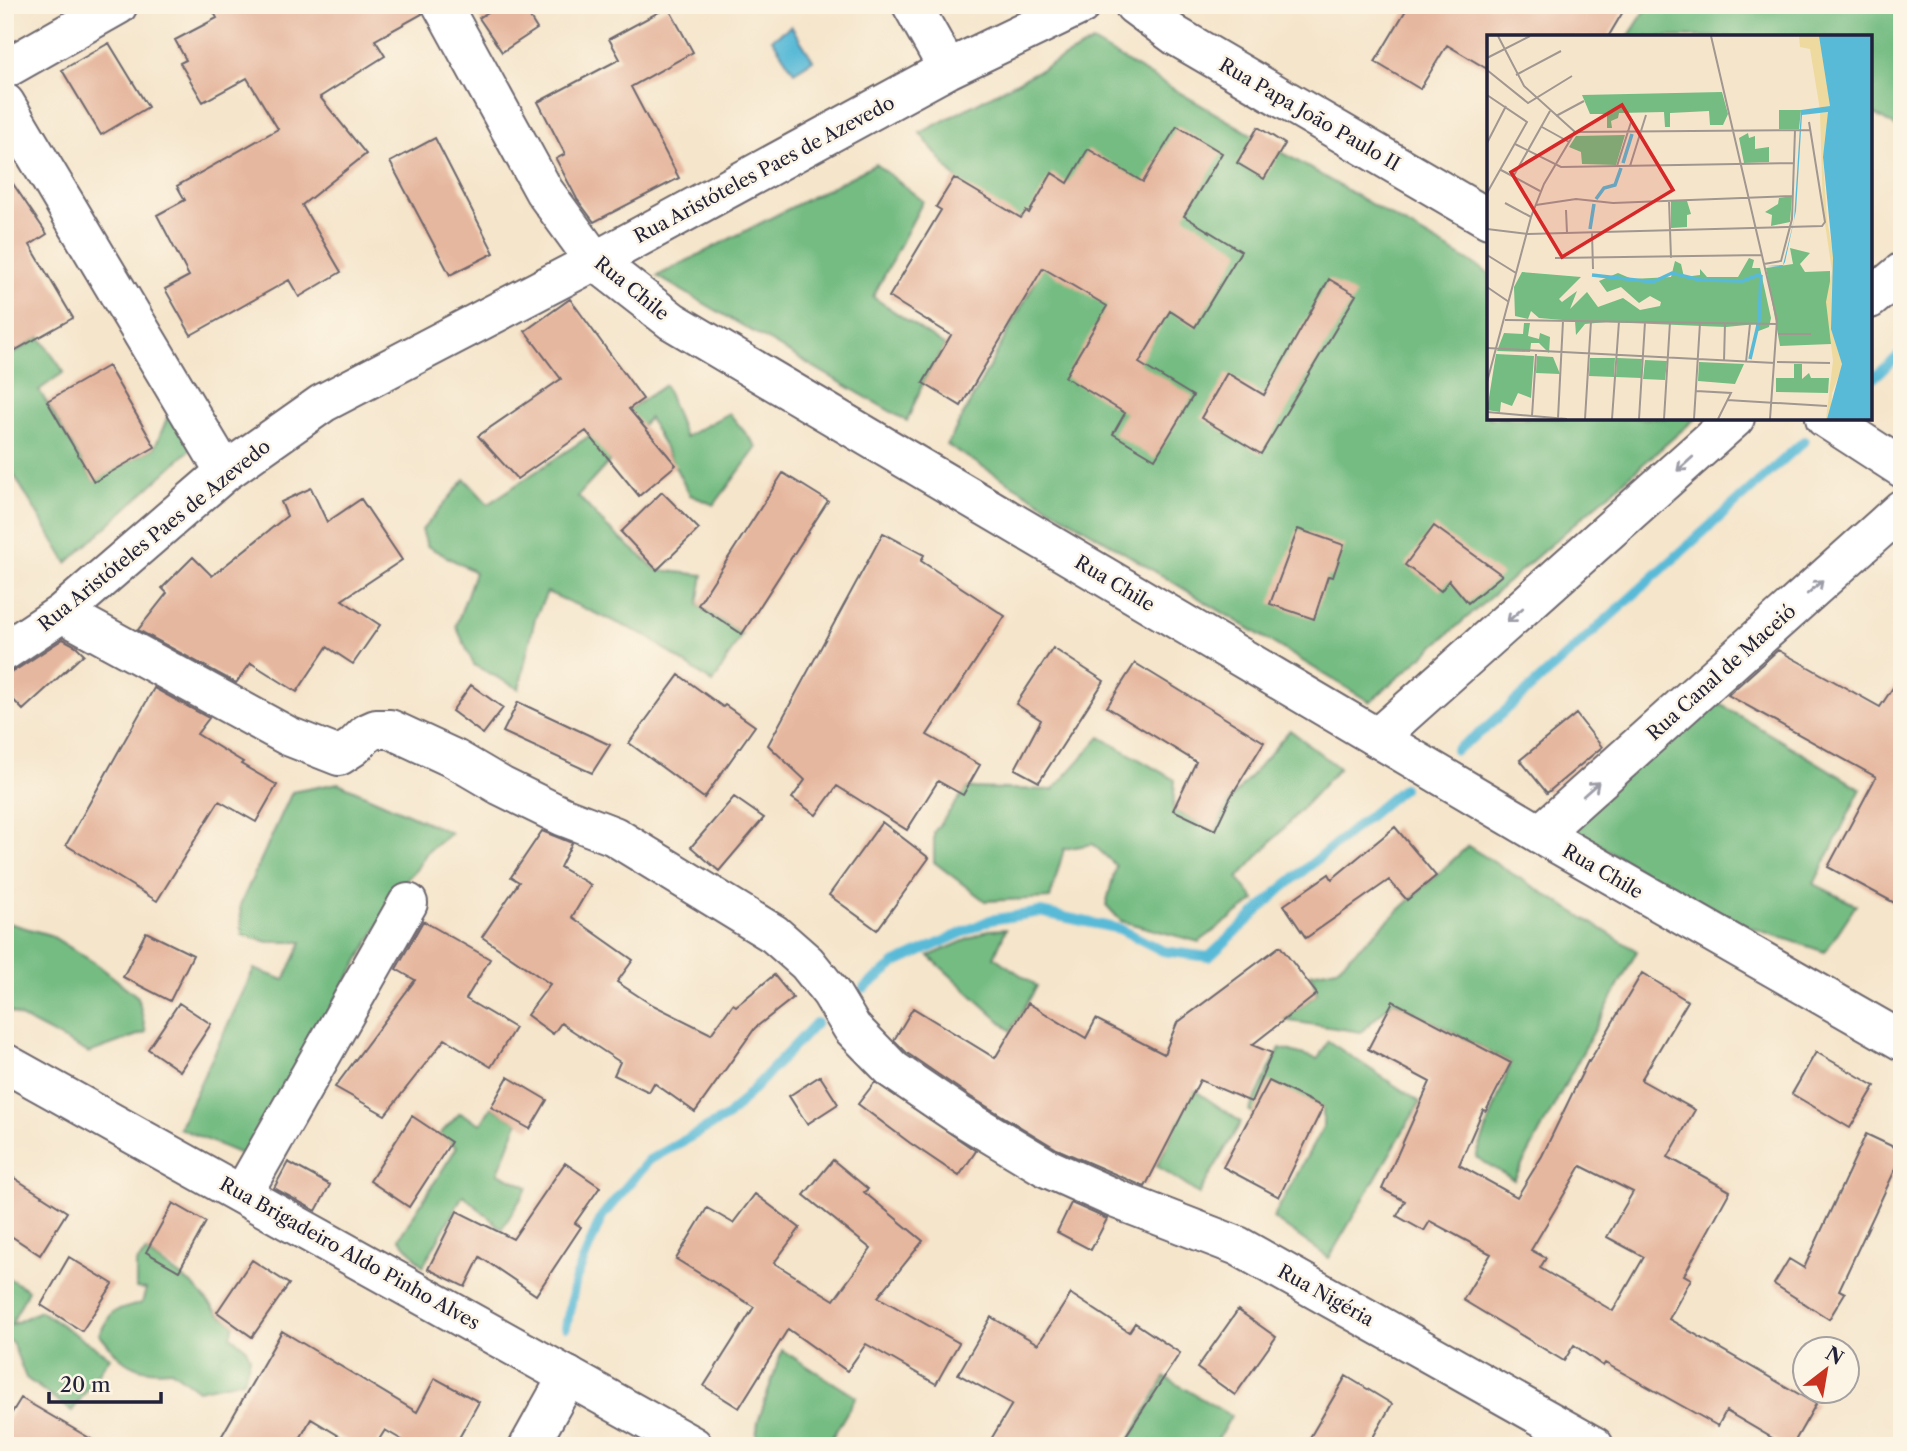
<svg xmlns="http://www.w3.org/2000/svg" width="1907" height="1451" font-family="'Libre Caslon Text',serif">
  <rect width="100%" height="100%" fill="#fcf5e5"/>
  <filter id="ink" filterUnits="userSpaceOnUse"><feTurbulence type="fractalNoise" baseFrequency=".0143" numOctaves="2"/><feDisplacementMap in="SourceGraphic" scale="14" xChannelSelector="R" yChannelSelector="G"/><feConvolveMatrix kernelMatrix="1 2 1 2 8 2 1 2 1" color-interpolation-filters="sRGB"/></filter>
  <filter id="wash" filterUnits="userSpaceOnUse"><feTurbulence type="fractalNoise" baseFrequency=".00686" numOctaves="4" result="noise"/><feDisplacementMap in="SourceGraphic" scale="28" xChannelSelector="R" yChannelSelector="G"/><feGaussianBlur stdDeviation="1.57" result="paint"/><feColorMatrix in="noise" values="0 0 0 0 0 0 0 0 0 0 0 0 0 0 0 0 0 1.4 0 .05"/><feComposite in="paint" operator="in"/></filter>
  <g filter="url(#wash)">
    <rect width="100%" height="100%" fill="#f5e5cb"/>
    <!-- forest -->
    <path fill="#74bc82" stroke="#4b6f5e" stroke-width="2" d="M1649 5H1902V130L1870 112V37H1628Z
      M1093 42 1489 273V418H1696L1370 702 947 445 1036 280 920 133Z
      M876 164 923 201 873 297 945 346 923 383 907 421 657 276Z
      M39 336 64 372 39 390 94 481 155 447 168 416 193 447 67 563 5 460V360Z
      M665 385 685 437 729 413 757 447 714 505 690 495 649 418 578 496 607 527 657 570 703 575 698 605 742 634 713 683 645 635 547 592 535 618 519 689 474 665 456 626 475 572 427 546 422 530 465 479 488 504Z
      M1710 698 1861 789 1814 884 1856 905 1825 952 1711 914 1569 826Z
      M1290 730 1339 768 1238 878 1255 900 1199 942 1121 921 1106 905 1116 866 1093 844 1064 849 1050 898 985 901 934 862V832L967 788 1053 790 1100 737 1175 780 1173 810 1215 830 1227 804Z
      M338 783 451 833 427 852 416 870 404 882 245 1156 179 1128 254 969 284 980 302 942H269L242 935 240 905 292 792Z
      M1468 846 1637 951 1514 1180 1476 1157 1511 1063 1394 1001 1361 1032 1284 1020 1317 994 1311 973 1337 968Z
      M5 922 50 935 98 965 138 997 146 1032 89 1053 5 1009Z
      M1006 929 994 957 1037 986 1011 1031 929 956 989 930Z
      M1328 1041 1420 1102 1329 1258 1273 1218 1323 1127V1107L1299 1096 1268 1120 1249 1111 1280 1048 1318 1059Z
      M1193 1089 1241 1122 1199 1194 1157 1166Z
      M491 1107 518 1122 498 1173 528 1187 502 1229 463 1195 423 1266 399 1238 457 1147 439 1135 460 1113 481 1124Z
      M146 1252 193 1285 218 1313 234 1324 231 1336 245 1347 250 1357 244 1380 198 1390 171 1370C133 1374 121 1361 99 1334L112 1312 142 1303 146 1289 136 1288V1263Z
      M5 1276 28 1290 11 1325 40 1311 110 1357 72 1411 26 1378 12 1342 5 1340Z
      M782 1350 856 1397 827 1446H755L758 1422Z
      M1165 1377 1231 1416 1214 1446H1126Z"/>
    <!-- water -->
    <path fill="#59bad7" stroke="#3e6e89" stroke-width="2" d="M791 26 813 60 794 72 772 39Z"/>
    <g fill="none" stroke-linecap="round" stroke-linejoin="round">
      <!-- stream -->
      <path stroke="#59bad7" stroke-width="10" d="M1870 381 1902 353
        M1456 750 1485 729 1804 441
        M864 988 896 963 990 920 1040 912 1120 929 1163 951 1209 957 1280 890 1403 788
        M566 1327 576 1278 602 1216 649 1160 728 1116 816 1023"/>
    </g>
    <g id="blocks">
      <!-- building -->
      <path fill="#e6b79f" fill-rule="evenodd" d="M210 5H420L422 14 375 40 385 56 320 97 366 154 302 205 341 272 299 297 289 280 191 335 165 289 189 276 157 215 185 200 177 186 278 129 247 78 203 102 180 63 186 60 175 40 217 18Z
        M499 5H522L537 29 502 52 479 18Z
        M1409 5H1627L1608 37H1489V70L1447 45 1420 89 1375 62Z
        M668 7 693 52 631 87 679 178 594 222 577 199 556 159 565 154 538 102 620 59 609 39Z
        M109 43 148 107 101 135 62 70Z
        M1177 126 1222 153 1184 216 1241 251 1195 327 1170 311 1139 363 1193 396 1155 459 1113 434 1125 413 1065 377 1107 306 1043 268 961 406 923 383 951 335 889 297 941 210 936 207 954 178 1021 218 1026 211 1029 213 1052 173 1068 183 1088 149 1143 182Z
        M1258 127 1285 144 1264 179 1237 163Z
        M435 138 494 253 450 275 390 162Z
        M5 172 47 234 30 245 73 318 5 356Z
        M1329 279 1356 295 1261 454 1201 418 1227 373 1264 395Z
        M570 299 643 399 629 409 676 465 639 496 586 431 517 479 478 436 561 379 525 331Z
        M108 366 155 447 94 482 47 401Z
        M783 473 828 501 742 634 698 605Z
        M311 488 327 522 361 499 402 560 342 600 380 625 353 664 327 647 297 692 251 663 236 683 138 630 167 593 162 588 193 557 212 576 287 516 281 502Z
        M662 492 699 529 657 570 621 532Z
        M1434 526 1502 575 1468 603 1449 580 1441 591 1405 565Z
        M1298 529 1344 545 1333 577 1328 576 1314 619 1270 604Z
        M883 533 924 555 921 561 1005 616 927 735 980 765 963 795 938 781 907 830 837 786 816 815 792 798 805 780 768 745Z
        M63 639 76 646 84 654 23 710 5 691V674L17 669Z
        M1053 648 1104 681 1039 782 1015 769 1041 720 1016 704Z
        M1778 650 1880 707 1902 674V907L1828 867 1876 777 1728 695Z
        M1135 663 1264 742 1230 798 1215 830 1173 810 1196 762 1107 707Z
        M679 675 723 707 725 705 755 726 704 798 629 743Z
        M471 685 503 708 483 734 452 711Z
        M154 688 209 718 197 734 243 762 241 764 277 785 256 822 219 801 157 901 66 845Z
        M518 702 610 745 592 773 503 732Z
        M1576 714 1602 747 1547 793 1520 760Z
        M734 797 764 818 719 871 691 847Z
        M882 822 929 858 877 930 829 895Z
        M1395 827 1436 876 1407 900 1389 880 1306 938 1284 905 1329 874 1332 879Z
        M542 831 572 843 560 867 591 885 572 917 633 960 617 982 649 1003 711 1034 733 1004 736 1006 774 975 793 998 755 1028 695 1112 654 1083 649 1092 614 1075 620 1062 561 1023 553 1034 527 1015 550 984 482 937 519 882 511 877Z
        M423 921 490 959 466 999 515 1028 491 1067 445 1039 385 1115 335 1087 415 980 396 969Z
        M146 932 193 955 170 1001 123 977Z
        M1280 946 1317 994 1252 1045 1272 1053 1251 1102 1200 1080 1145 1187 1057 1149 971 1097 907 1053 894 1040 913 1008 995 1058 1028 1003 1086 1038 1096 1019 1164 1054 1177 1023Z
        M1642 973 1688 1001 1641 1080 1695 1110 1668 1157 1730 1191 1684 1275 1691 1279 1669 1319 1816 1404 1792 1446H1786L1726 1411 1718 1426 1605 1363 1603 1366 1574 1345 1564 1361 1463 1300 1491 1254 1430 1221 1424 1231 1397 1216 1405 1201 1382 1189 1430 1082 1368 1049 1393 1001 1511 1063 1486 1111 1483 1110 1459 1165 1517 1197 1542 1156 1588 1061 1589 1062ZM1581 1166 1633 1192 1607 1237 1644 1257 1613 1311 1540 1268 1546 1258 1531 1250Z
        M179 1003 211 1024 180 1071 148 1049Z
        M1816 1052 1875 1086 1850 1128 1792 1094Z
        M820 1076 838 1104 807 1124 789 1096Z
        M508 1077 547 1100 530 1129 491 1107Z
        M1269 1081 1323 1107 1279 1197 1223 1167Z
        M875 1082 976 1151 959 1176 910 1143 858 1104Z
        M412 1116 451 1142 409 1207 370 1181Z
        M1866 1134 1902 1151V1155L1839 1290 1845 1293 1829 1319 1774 1284 1789 1259 1804 1268Z
        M833 1160 868 1189 864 1192 923 1241 878 1297 959 1343 936 1384 866 1344 847 1371 788 1329 739 1408 704 1386 754 1307 676 1259 707 1208 733 1223 755 1194 800 1228 774 1263 834 1300 871 1249 804 1195Z
        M288 1162 330 1185 316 1211 274 1188Z
        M565 1163 600 1187 575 1223 581 1227 536 1295 480 1257 465 1287 428 1269 457 1211 513 1239Z
        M5 1172 67 1212 40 1255 5 1232Z
        M173 1203 206 1222 179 1271 146 1252Z
        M1071 1203 1107 1219 1091 1250 1057 1232Z
        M69 1257 113 1284 82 1331 41 1305Z
        M252 1260 289 1284 252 1337 217 1312Z
        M1071 1294 1129 1332 1135 1323 1180 1353 1119 1446H987L1012 1404 958 1374 991 1317 1038 1344Z
        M1238 1310 1276 1337 1235 1395 1197 1368Z
        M282 1331 417 1412 435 1378 479 1402 459 1438 471 1446H398L402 1440 385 1430 375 1446H356L311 1419 296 1446H216Z
        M1346 1376 1392 1404 1368 1446H1305Z
        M21 1398 103 1446H5V1424Z"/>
    </g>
  </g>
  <g filter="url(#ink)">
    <use href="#blocks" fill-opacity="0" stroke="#6c666d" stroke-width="2"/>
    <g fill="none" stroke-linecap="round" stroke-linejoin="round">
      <defs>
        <path id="minor" d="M442 5 544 191 595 261 672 321 1540 834 1902 1041
          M912 5 948 69
          M1134 5 1176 36 1489 219
          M5 69 118 5
          M5 103 225 472
          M1870 299 1902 272
          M1825 418 1902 468
          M62 613 288 736 339 756 353 747 367 733 376 729H390L455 759 501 786 562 816 614 836 774 934 807 963 831 993 852 1028 893 1070 959 1115 1047 1168 1116 1199 1238 1246 1594 1446
          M5 651 62 613 225 472 323 403 595 261 948 69 1081 5
          M1377 738 1735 418
          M1540 834 1902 509
          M243 1193 408 903
          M529 1446 568 1376"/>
        <path id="tertiary" d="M5 1063 693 1446"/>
      </defs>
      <!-- minor casing -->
      <use href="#minor" stroke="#6c666d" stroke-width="42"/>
      <!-- tertiary casing -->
      <use href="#tertiary" stroke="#6c666d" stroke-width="42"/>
      <!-- minor -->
      <use href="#minor" stroke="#fff" stroke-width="38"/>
      <!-- tertiary -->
      <use href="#tertiary" stroke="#fff" stroke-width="38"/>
    </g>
    <!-- one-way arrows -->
    <defs><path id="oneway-shaft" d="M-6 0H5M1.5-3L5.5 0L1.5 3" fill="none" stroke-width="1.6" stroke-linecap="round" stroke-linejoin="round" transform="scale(1.75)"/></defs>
    <g stroke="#9c9ca7">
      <use href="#oneway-shaft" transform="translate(1685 464) rotate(138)"/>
      <use href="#oneway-shaft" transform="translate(1815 587) rotate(-42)"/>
      <use href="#oneway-shaft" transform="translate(1515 615) rotate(138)"/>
      <use href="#oneway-shaft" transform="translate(1591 789) rotate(-42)"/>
    </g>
  </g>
  <g text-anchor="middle" stroke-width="5" stroke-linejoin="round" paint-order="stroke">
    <!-- street labels -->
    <g font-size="19" fill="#22223b" stroke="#fcf5e5">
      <text transform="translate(1310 114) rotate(30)" y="7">Rua Papa João Paulo II</text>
      <text transform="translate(764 169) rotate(-28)" y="7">Rua Aristóteles Paes de Azevedo</text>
      <text transform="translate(632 288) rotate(39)" y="7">Rua Chile</text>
      <text transform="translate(154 535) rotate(-39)" y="7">Rua Aristóteles Paes de Azevedo</text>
      <text transform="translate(1115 583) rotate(31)" y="7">Rua Chile</text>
      <text transform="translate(1721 672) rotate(-42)" y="7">Rua Canal de Maceió</text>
      <text transform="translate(1603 871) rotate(30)" y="7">Rua Chile</text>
      <text transform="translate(350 1253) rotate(29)" y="7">Rua Brigadeiro Aldo Pinho Alves</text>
      <text transform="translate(1326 1295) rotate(29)" y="7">Rua Nigéria</text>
    </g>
  </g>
  <!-- overview -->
  <g transform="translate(1487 35)">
    <rect width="385" height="385" fill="#f5e5cb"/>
    <path d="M235 57 241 79 236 90H223L222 76 183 78V92H178L177 77 132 78 131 83 124 86 125 93H120V79H103L95 60ZM292 75H314L312 94H292ZM261 98 262 103 268 101V114L282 112V127L257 128 252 103ZM138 100 129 130 95 129 94 117 82 112 89 101ZM305 161 303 187 284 191 285 180 278 177 291 169 292 163ZM184 166H200L204 179 200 180V192L184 193ZM303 213 323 218 313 229 318 237 343 236 344 309 293 311 279 233 306 229ZM262 223 267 225 265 233H273L284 283 282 292 269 297V289L239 292 119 287 98 289 89 300 88 286 52 283 44 276 41 284 28 281 27 252 35 237 94 242 72 264 75 267 90 256 83 274 100 257 111 272 136 263 153 275 173 271 174 267 163 261 152 268 134 252 120 257 112 246 131 238 145 244 184 242 188 226 194 229 197 242 213 240V234L220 242H251ZM37 288H43L41 301 52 304 53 298 63 302 62 318 52 308H44L43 317 10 316 17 298 36 299ZM9 319 47 321 44 363 31 358 25 371 14 367 13 377 0 375ZM50 321 66 322 73 339 49 338ZM103 323H128L127 342 102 341ZM130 323 155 324 154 343 129 342ZM158 325 180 326 178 345 156 344ZM212 327 257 329 248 349 211 346ZM307 329H315V344L322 338 324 343H342L341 358 289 357V343H307Z" fill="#74bc82"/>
    <path d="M312 1H334L342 32 344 74 333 75 323 14 313 12ZM344 77 336 124 340 185 345 212H350L352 309 357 327 345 358 344 384H339L346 326 339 267 345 236 336 175 333 78Z" fill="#eeda9e"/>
    <path d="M332 1H385V384H340L355 329 344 294 346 223 336 122 341 77 315 80 309 176 298 227 295 232 280 231 296 230 307 185 314 75 343 71Z" fill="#59bad7"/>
    <path fill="none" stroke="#59bad7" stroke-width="3.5" d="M136 128 145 99M109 164 117 153 128 150 134 133M103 194 107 169M105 240 166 247 185 238 213 245 256 246 274 239M263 324 272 286 274 240"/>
    <path fill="none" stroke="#a19791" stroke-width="2" d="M11 1 37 51 88 97M224 1 290 285 283 384M0 23 43 1M0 35 41 68 85 41M29 40 74 16M0 60 40 87 0 158M69 81 97 66M55 92 82 107M88 97 324 95M0 108 19 71M28 109 74 132 307 128M130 131 145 84M143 131 159 80M14 135 53 156M26 142 63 76M182 165 184 223M18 168 44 182M49 170 89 164 126 168 305 161M79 175 80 198M0 194 41 199 335 191 338 187 322 87M105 197 106 234M0 220 29 238M68 223 275 220M277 229 294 226 305 184 308 95M0 252 22 267M18 285 290 289M291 299H324M0 313 288 328M237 326 238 288M259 327 263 289M290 327 343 328M0 347 44 182 57 149 88 97M209 356 244 358 231 384M240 365 340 371M0 377 80 384M45 381 49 319M71 383 76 286M98 384 104 286M125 384 132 286M152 384 158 287M177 384 183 287M207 384 213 288"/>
    <path fill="#d62828" fill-opacity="0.15" stroke="#d62828" stroke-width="3.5" d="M135 70 186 155 75 222 24 137Z"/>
    <rect width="385" height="385" fill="none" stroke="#22223b" stroke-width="3.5"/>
  </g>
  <!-- margin -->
  <rect width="1907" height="1451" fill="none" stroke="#fcf5e5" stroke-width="28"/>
  <!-- north arrow -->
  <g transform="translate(1826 1370) rotate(31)"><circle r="33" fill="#fcf5e5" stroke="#a5a1a1" stroke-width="2"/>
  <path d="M0-5L12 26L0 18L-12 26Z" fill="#c8321e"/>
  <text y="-10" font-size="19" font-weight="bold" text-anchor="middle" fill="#22223b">N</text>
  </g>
  <!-- scale -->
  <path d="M49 1392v10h112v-10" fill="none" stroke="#22223b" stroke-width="3.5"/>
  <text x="60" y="1392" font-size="21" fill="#22223b" stroke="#fcf5e5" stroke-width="5" paint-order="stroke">20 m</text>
</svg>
